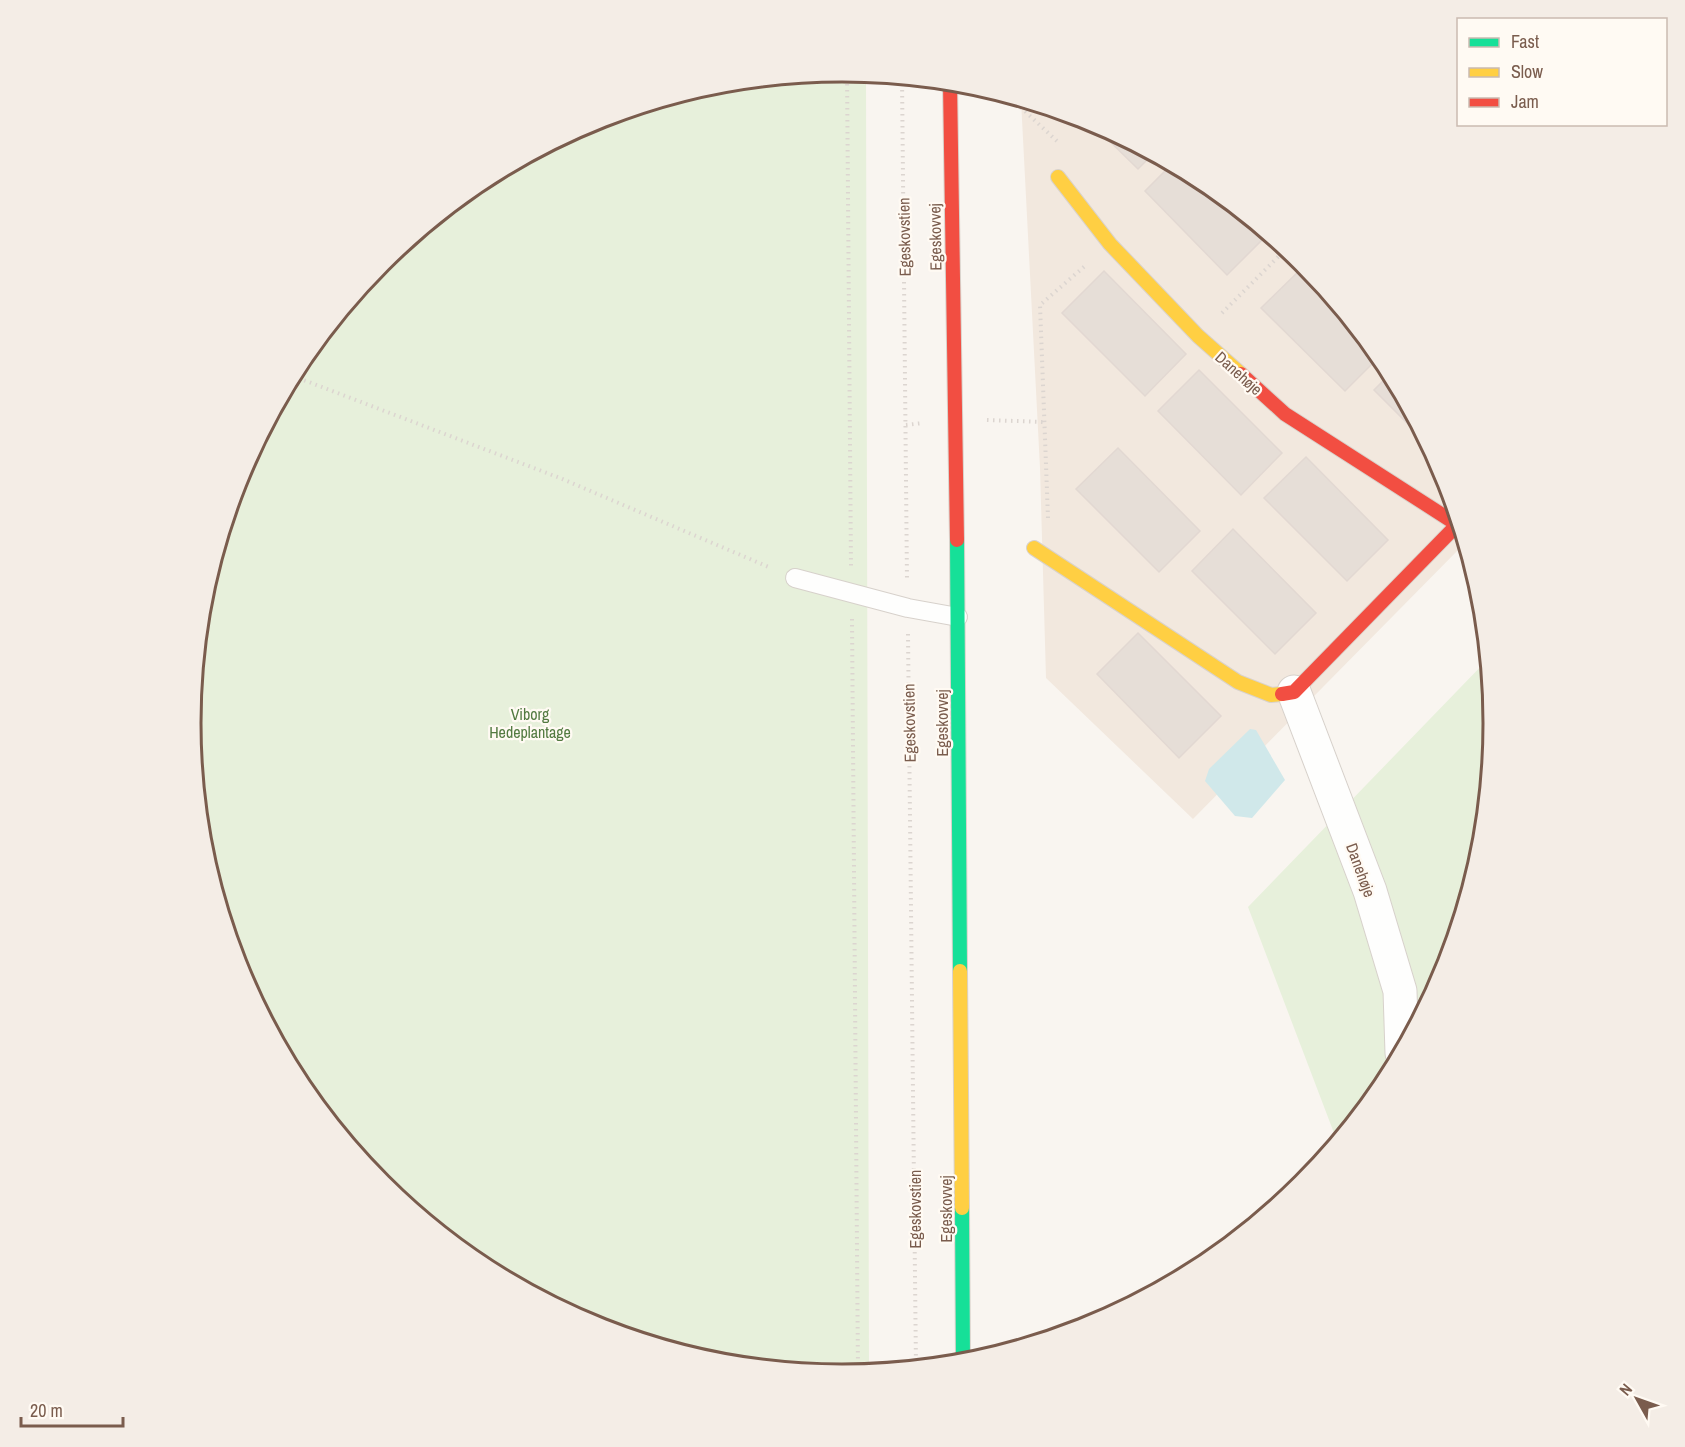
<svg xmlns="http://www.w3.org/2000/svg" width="1685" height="1447" font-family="'Archivo Narrow',sans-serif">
  <rect width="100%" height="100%" fill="#f9f5f0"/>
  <!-- residential -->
  <path fill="#f2e8de" d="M1021 100 1092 122 1205 182 1303 263 1384 362 1445 475 1465 543 1193 819 1046 678 1040 468Z"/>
  <!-- green -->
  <path fill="#e7f0db" d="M842 72 866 74 869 1372 842 1375 715 1362 593 1325 480 1265 382 1184 301 1085 240 972 203 850 191 723 204 596 241 474 301 361 382 263 481 182 594 121 716 84Z
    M1488 659 1494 724 1481 851 1444 973 1384 1086 1334 1146V1133L1248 907Z"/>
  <!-- water -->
  <path fill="#d0e8ea" d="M1250 729 1256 730 1285 780 1252 818 1235 816 1205 781 1209 769Z"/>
  <!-- building -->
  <path fill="#e6ded7" stroke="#e2d8d2" stroke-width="1.5" d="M1089 121 1092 122 1153 154 1138 169Z
    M1172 164 1205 182 1268 234 1227 275 1145 191Z
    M1303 267 1322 285 1380 356 1345 391 1261 308Z
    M1104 271 1186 354 1145 396 1062 313Z
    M1199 370 1282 453 1241 495 1158 411Z
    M1391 373 1428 444 1374 390Z
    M1118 448 1200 531 1159 572 1076 489Z
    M1306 457 1388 540 1347 581 1264 498Z
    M1233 529 1316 613 1275 654 1192 571Z
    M1138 633 1221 716 1179 758 1097 674Z"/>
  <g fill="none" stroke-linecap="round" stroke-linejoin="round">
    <defs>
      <path id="lane" d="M795 578 908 608 958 617"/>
      <path id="street" d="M1294 692 1370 891 1400 991 1402 1053"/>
      <path id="fast" d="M957 540 960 971
        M962 1208 963 1363"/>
      <path id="slow" d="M1058 177 1110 244 1198 336 1241 374
        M1034 548 1238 682 1271 695 1282 694
        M960 971 962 1208"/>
      <path id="jam" d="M950 83 957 540
        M1241 374 1285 414 1458 525
        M1282 694 1294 692 1459 523"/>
    </defs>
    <!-- lane casing -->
    <use href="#lane" stroke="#d7d1cb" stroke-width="20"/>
    <!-- street casing -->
    <use href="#street" stroke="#d7d1cb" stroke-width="35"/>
    <!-- fast casing -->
    <use href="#fast" stroke="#d9d2cb" stroke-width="16"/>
    <!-- slow casing -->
    <use href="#slow" stroke="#d9d2cb" stroke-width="16"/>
    <!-- jam casing -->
    <use href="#jam" stroke="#d9d2cb" stroke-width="16"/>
    <!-- path -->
    <path stroke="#dcd5d0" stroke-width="4" stroke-dasharray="1.5 4.5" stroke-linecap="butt" d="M847 72 851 567
      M902 78 907 581
      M1016 99 1014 101 1059 143
      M1222 313 1286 249
      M293 376 560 478 771 568
      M987 420 1044 422
      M906 425 923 423
      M1048 518 1040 305 1086 265
      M852 619 858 1373
      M908 634 916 1368"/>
    <!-- lane -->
    <use href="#lane" stroke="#fefefd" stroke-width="18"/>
    <!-- street -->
    <use href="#street" stroke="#fefefd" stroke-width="33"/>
    <!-- fast -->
    <use href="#fast" stroke="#16e098" stroke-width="14"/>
    <!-- slow -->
    <use href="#slow" stroke="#ffcf43" stroke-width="14"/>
    <!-- jam -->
    <use href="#jam" stroke="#f24e42" stroke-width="14"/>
  </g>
  <g text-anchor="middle" stroke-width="4.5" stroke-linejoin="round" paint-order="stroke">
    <!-- street labels -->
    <g font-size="16" fill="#7a5c4d" stroke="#fffaf3">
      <text transform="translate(904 237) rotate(-91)" y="6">Egeskovstien</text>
      <text transform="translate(935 237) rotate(-91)" y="6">Egeskovvej</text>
      <text transform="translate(1239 373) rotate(42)" y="6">Danehøje</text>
      <text transform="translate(909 723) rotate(-91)" y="6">Egeskovstien</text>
      <text transform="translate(942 723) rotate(-90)" y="6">Egeskovvej</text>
      <text transform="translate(1361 870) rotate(70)" y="6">Danehøje</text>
      <text transform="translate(915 1209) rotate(-90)" y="6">Egeskovstien</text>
      <text transform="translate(946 1209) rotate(-90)" y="6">Egeskovvej</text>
    </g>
    <!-- park labels -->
    <g font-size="16" fill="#537a41" stroke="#fffaf3">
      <text x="530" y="720">Viborg<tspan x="530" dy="18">Hedeplantage</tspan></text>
    </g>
  </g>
  <!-- crop -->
  <path d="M0 0H1685V1447H0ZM201 723a641 641 0 1 1 1282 0a641 641 0 1 1-1282 0Z" fill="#f4ede6" fill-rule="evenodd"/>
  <path fill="none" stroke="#7a5c4d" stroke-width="3" d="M201 723a641 641 0 1 1 1282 0a641 641 0 1 1-1282 0Z"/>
  <!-- legend -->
  <rect x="1457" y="18" width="210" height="108" fill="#fffaf3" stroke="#cabbb1" stroke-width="1.5"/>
  <rect x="1469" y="38" width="30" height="9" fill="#16e098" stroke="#cabbb1" stroke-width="1.5"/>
  <text x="1511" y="48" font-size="18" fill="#7a5c4d">Fast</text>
  <rect x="1469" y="68" width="30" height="9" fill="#ffcf43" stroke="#cabbb1" stroke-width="1.5"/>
  <text x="1511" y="78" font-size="18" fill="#7a5c4d">Slow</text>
  <rect x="1469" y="98" width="30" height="9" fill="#f24e42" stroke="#cabbb1" stroke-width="1.5"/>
  <text x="1511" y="108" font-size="18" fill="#7a5c4d">Jam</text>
  <!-- north arrow -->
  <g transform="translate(1637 1399) rotate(310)" stroke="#fffaf3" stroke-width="4.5" paint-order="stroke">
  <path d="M0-4.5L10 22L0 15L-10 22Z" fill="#7a5c4d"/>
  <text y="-9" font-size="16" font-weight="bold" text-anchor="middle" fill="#7a5c4d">N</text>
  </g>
  <!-- scale -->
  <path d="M21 1417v9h102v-9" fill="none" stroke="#7a5c4d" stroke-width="3"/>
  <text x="30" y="1417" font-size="18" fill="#7a5c4d" stroke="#fffaf3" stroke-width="4.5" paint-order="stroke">20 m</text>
</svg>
